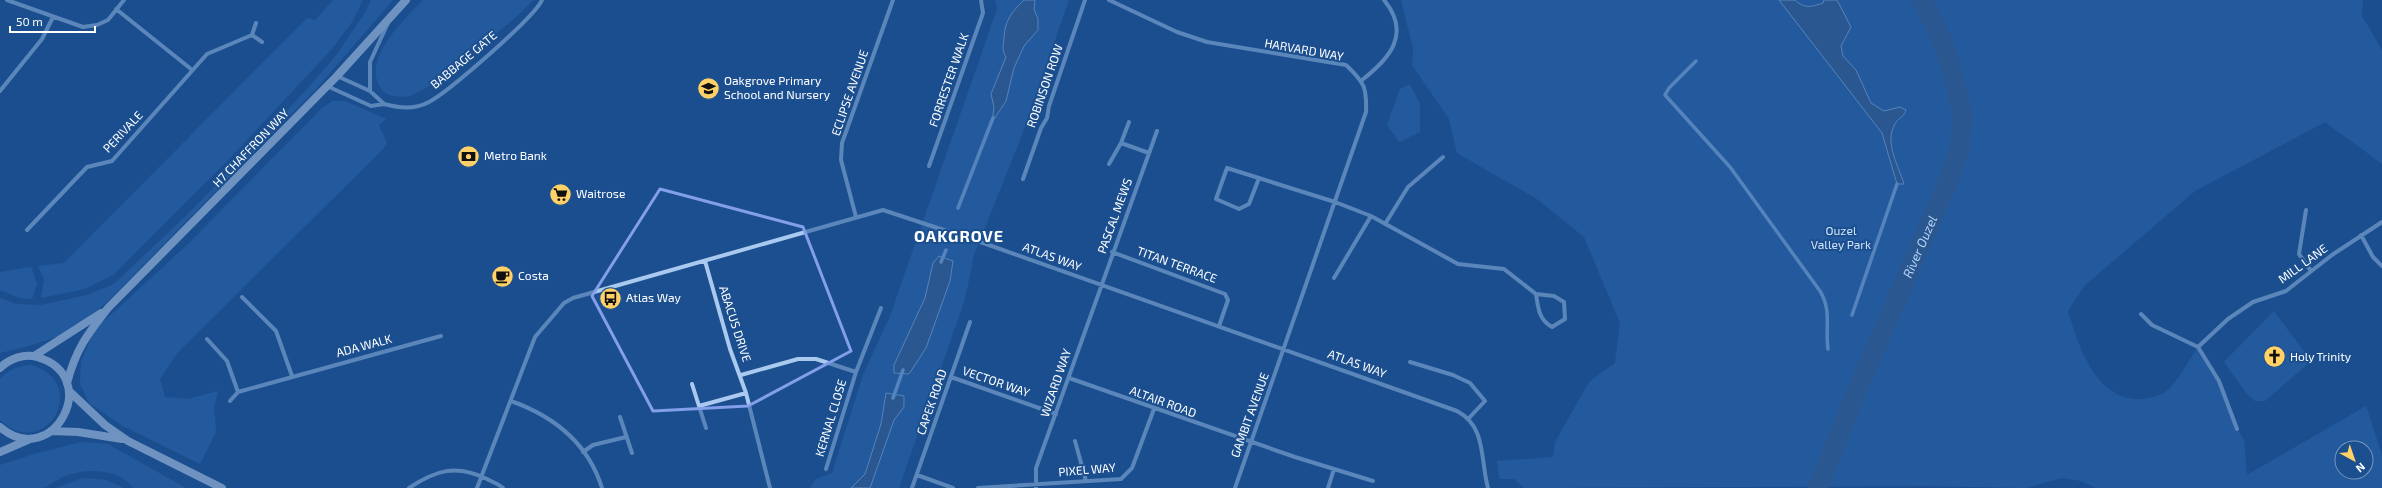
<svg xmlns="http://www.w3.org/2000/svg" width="2382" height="488" font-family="'Exo 2',sans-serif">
  <rect width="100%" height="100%" fill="#1b4f8f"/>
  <!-- green -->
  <path fill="#2e69ad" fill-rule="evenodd" d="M333 0H363L352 22 331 50 230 158 113 275 85 289 41 298 44 280 38 266 64 263 307 18 315 20Z
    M371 0H393L316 89 108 301 68 333 29 346 0 353V298L16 304 41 305 87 295 114 284 191 211 297 100 335 57 364 14Z
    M423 0H533C512 23 486 41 461 61 446 73 430 88 412 95 404 98 388 97 383 91 358 62 404 20 423 0Z
    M995 0H1069L1020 140 974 255 965 299 899 488H810L816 479 832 473 863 375 890 316 997 9Z
    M1401 0H2363L2362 16 2382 50V164L2325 122 2195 191 2084 286 2068 311C2078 345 2096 403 2143 399 2152 398 2163 395 2170 388 2181 376 2189 360 2198 347L2219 381 2237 429 2244 440 2247 475 2366 406 2382 455V488H2096L2081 481 2062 478 2026 488 1922 486 1524 488 1514 479H1499L1497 461 1553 457 1555 442 1589 382 1615 363 1620 323 1584 237 1537 199 1457 153 1449 119 1412 65 1413 48ZM2342 448H2366V472H2342Z
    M1410 84 1420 104V132L1399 142 1387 125 1400 89Z
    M333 101H345L386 119 379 125 387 143 383 149 178 352 160 379 165 397 188 399 218 391 214 407 216 432 200 464 123 426 89 403 80 384 81 362 90 340 102 323 186 246 321 109Z
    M31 267 37 284 32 299 20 298 0 290V272Z
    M2274 311 2311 361 2265 401H2255L2247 394 2224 362Z
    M31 365C92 383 45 463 0 420V379C9 369 18 366 31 365Z
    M81 442 108 444 186 488H133C119 468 86 468 65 476 57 479 51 485 43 488 31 488 13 488 0 488V465L34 454Z
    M83 478 106 480 124 488H56Z"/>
  <!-- water -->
  <path fill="#3c6290" stroke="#9cc4f0" d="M1024 0H1035L1034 9 1038 19V30L1024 46 1014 68 1006 101 992 122 994 107 991 94 1006 57C1002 51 1003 46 1004 38 1005 20 1011 13 1024 0Z
    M1779 0H1795C1804 9 1812 7 1823 3L1824 0H1837L1851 27 1841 46 1843 56 1856 70 1871 103 1884 111 1900 107 1906 110C1904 117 1898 118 1895 124 1884 142 1898 165 1904 184H1897L1882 133Z
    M939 256 953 261 950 281 926 348 909 374 894 373V365L925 298 933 263Z
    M886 393 904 396V407L894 420 870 488H851L865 474 881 424Z"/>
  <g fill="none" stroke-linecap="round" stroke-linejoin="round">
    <!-- stream -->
    <path stroke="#9cc4f0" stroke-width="3.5" d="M1696 61 1669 88 1665 95 1730 167 1820 291C1832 311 1825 327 1828 349
      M958 208 993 118
      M941 262 946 250
      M1852 315 1897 184
      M893 398 903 370"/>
    <!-- river -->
    <path stroke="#3c6290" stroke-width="20" id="s1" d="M1818 488 1858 388 1947 184 1960 148 1962 113 1954 78 1942 40 1922 0"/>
    <!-- street -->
    <path stroke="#a9c9ee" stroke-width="4" d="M7 0 83 27 97 25 108 20 124 0
      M1109 0 1177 32 1207 42 1346 65C1364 82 1367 87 1366 112L1235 488
      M116 9 191 69
      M252 35 256 23
      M252 35 262 42
      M1362 80C1389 59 1412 34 1384 0
      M327 86 371 106 384 104 370 91 337 76
      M0 91 42 39 53 17
      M370 91V62L388 23
      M384 104C399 108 414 110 429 102 448 92 534 18 542 0
      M1121 143 1149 153
      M1109 164 1121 143 1129 122
      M929 166 983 13 981 0
      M1259 178 1249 204 1239 209 1216 199 1227 168 1335 202 1371 216 1458 264 1504 269 1536 294 1554 296 1564 302 1565 319 1552 327C1539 320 1538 308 1536 294
      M1023 179 1041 128 1047 118 1049 106 1085 0
      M2306 210 2299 254 2311 271
      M856 217 841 160 842 143 893 0
      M1385 224 1408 187 1443 157
      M27 230 87 167 112 161 207 54 252 35
      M2361 235 2373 257 2382 266
      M1112 252 1225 294 1228 300 1219 326
      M705 261 730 349 746 393
      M1334 278 1371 216
      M242 297 276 331 292 376
      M2141 314 2152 325 2198 347
      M207 339 227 361 238 392
      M1410 362 1453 375 1470 383 1485 401 1469 418
      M741 375 798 359H816L856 372
      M951 377 1056 414
      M1069 378 1295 457 1373 481
      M692 384 706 428
      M230 401 238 392 441 336
      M511 401C553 416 588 443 602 488
      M699 406 746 393 770 488
      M620 417 632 453
      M2237 429 2219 381 2198 347 2228 319 2253 302 2286 291 2332 255 2382 222
      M1075 441 1086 481
      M583 452 593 445 626 437
      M826 469 856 372 881 308
      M917 475 953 488
      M409 488C436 470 456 464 487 479 492 482 499 484 503 488
      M477 488 535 337 564 303 573 298 883 210 986 244 1457 411C1487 427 1480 460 1488 488
      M912 488 970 322
      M978 488 1121 479 1132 468 1154 409
      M1036 488V468L1157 131
      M1328 488 1334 469"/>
    <!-- secondary -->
    <path stroke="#d6e6fa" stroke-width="8" d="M34 356 101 313
      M0 368C9 359 24 353 37 357 104 376 53 472 0 427
      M67 383C76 349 87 335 108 308L337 76 406 0
      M69 391 105 425 128 441 222 488
      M51 431 78 432 122 439
      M0 452 30 439"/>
  </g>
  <!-- marked area -->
  <path d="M0 0H2382V488H0ZM660 189 803 227 851 351 748 406 653 411 592 296Z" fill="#1b4f8f" fill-opacity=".55" fill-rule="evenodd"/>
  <path fill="none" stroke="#839eea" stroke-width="3" stroke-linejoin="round" d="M660 189 803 227 851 351 748 406 653 411 592 296Z"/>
  <!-- icons -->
  <defs>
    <symbol id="school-disc" viewBox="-11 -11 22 22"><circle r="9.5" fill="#ffd166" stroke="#1b4f8f"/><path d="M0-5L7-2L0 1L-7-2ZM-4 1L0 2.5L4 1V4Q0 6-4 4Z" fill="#111"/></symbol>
    <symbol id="bank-disc" viewBox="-11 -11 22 22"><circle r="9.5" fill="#ffd166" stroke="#1b4f8f"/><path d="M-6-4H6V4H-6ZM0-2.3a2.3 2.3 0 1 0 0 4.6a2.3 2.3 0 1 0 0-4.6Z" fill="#111"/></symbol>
    <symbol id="supermarket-disc" viewBox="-11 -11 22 22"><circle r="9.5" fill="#ffd166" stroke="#1b4f8f"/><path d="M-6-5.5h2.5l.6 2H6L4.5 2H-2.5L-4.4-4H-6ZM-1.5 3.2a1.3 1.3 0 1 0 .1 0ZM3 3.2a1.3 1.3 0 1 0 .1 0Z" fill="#111"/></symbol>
    <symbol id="cafe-disc" viewBox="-11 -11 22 22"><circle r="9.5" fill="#ffd166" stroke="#1b4f8f"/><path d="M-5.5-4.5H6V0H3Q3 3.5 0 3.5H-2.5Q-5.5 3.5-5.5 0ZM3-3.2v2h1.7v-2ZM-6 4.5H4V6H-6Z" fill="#111"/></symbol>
    <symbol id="bus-disc" viewBox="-11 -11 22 22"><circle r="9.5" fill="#ffd166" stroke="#1b4f8f"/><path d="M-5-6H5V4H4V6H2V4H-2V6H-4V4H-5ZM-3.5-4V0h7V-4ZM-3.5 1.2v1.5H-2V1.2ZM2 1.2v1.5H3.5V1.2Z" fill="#111"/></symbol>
    <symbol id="church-disc" viewBox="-11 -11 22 22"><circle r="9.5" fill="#ffd166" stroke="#1b4f8f"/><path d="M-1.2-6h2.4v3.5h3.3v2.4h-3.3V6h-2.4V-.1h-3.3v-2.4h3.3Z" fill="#111"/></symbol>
  </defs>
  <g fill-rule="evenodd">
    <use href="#school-disc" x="696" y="76" width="25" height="25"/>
    <use href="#bank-disc" x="456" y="144" width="25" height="25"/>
    <use href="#supermarket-disc" x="548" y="182" width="25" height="25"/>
    <use href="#cafe-disc" x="490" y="264" width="25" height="25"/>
    <use href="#bus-disc" x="598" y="286" width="25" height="25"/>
    <use href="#church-disc" x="2262" y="344" width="25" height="25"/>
  </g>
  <g text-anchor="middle" stroke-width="4" stroke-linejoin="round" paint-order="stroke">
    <!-- street labels -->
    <g font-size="12" fill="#fff" stroke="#1b4f8f">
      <text transform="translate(1304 50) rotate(10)" y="4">HARVARD WAY</text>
      <text transform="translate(464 60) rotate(-40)" y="4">BABBAGE GATE</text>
      <text transform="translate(949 80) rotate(-71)" y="4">FORRESTER WALK</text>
      <text transform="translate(1045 86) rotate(-71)" y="4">ROBINSON ROW</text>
      <text transform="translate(850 93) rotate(-71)" y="4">ECLIPSE AVENUE</text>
      <text transform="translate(123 132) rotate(-47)" y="4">PERIVALE</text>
      <text transform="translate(251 148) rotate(-46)" y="4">H7 CHAFFRON WAY</text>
      <text transform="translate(1115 216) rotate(-70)" y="4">PASCAL MEWS</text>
      <text transform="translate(1052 257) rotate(20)" y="4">ATLAS WAY</text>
      <text transform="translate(2303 264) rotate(-36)" y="4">MILL LANE</text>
      <text transform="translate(1177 265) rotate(20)" y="4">TITAN TERRACE</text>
      <text transform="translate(735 324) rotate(72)" y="4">ABACUS DRIVE</text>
      <text transform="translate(364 346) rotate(-15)" y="4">ADA WALK</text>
      <text transform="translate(1357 364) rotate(20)" y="4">ATLAS WAY</text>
      <text transform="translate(996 382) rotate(19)" y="4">VECTOR WAY</text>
      <text transform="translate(1056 383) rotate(-71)" y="4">WIZARD WAY</text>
      <text transform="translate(932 402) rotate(-71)" y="4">CAPEK ROAD</text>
      <text transform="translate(1163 402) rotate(20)" y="4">ALTAIR ROAD</text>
      <text transform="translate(1250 415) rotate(-70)" y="4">GAMBIT AVENUE</text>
      <text transform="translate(831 418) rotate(-73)" y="4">KERNAL CLOSE</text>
      <text transform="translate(1087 470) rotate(-5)" y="4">PIXEL WAY</text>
    </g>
    <!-- poi labels -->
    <g font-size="12" fill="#fff" stroke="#1b4f8f" text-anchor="start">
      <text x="724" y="85">Oakgrove Primary<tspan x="724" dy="14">School and Nursery</tspan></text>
      <text x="484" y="160">Metro Bank</text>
      <text x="576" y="198">Waitrose</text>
      <text x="518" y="280">Costa</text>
      <text x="626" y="302">Atlas Way</text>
      <text x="2290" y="361">Holy Trinity</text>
    </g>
    <!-- park labels -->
    <g font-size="12" fill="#cfe3fa" stroke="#1b4f8f">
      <text x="1841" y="235">Ouzel<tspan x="1841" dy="14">Valley Park</tspan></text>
    </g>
    <!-- water labels -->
    <g font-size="13" font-style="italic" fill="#b5d3f5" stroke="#1b4f8f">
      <text dy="5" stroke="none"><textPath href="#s1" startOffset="262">River Ouzel</textPath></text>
    </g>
    <!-- district labels -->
    <g font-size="16" font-weight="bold" letter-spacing="1" fill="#fff" stroke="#1b4f8f">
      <text x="959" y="242">OAKGROVE</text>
    </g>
  </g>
  <!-- north arrow -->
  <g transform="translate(2354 460) rotate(140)"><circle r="19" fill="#1b4f8f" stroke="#7695bc"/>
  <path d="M0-3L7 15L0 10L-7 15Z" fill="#ffd166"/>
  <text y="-6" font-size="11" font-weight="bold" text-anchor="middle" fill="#ffffff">N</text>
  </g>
  <!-- scale -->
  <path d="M10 26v6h85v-6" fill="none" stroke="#ffffff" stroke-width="2"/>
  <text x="16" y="26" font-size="12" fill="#ffffff" stroke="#1b4f8f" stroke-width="3" paint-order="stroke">50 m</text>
</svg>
